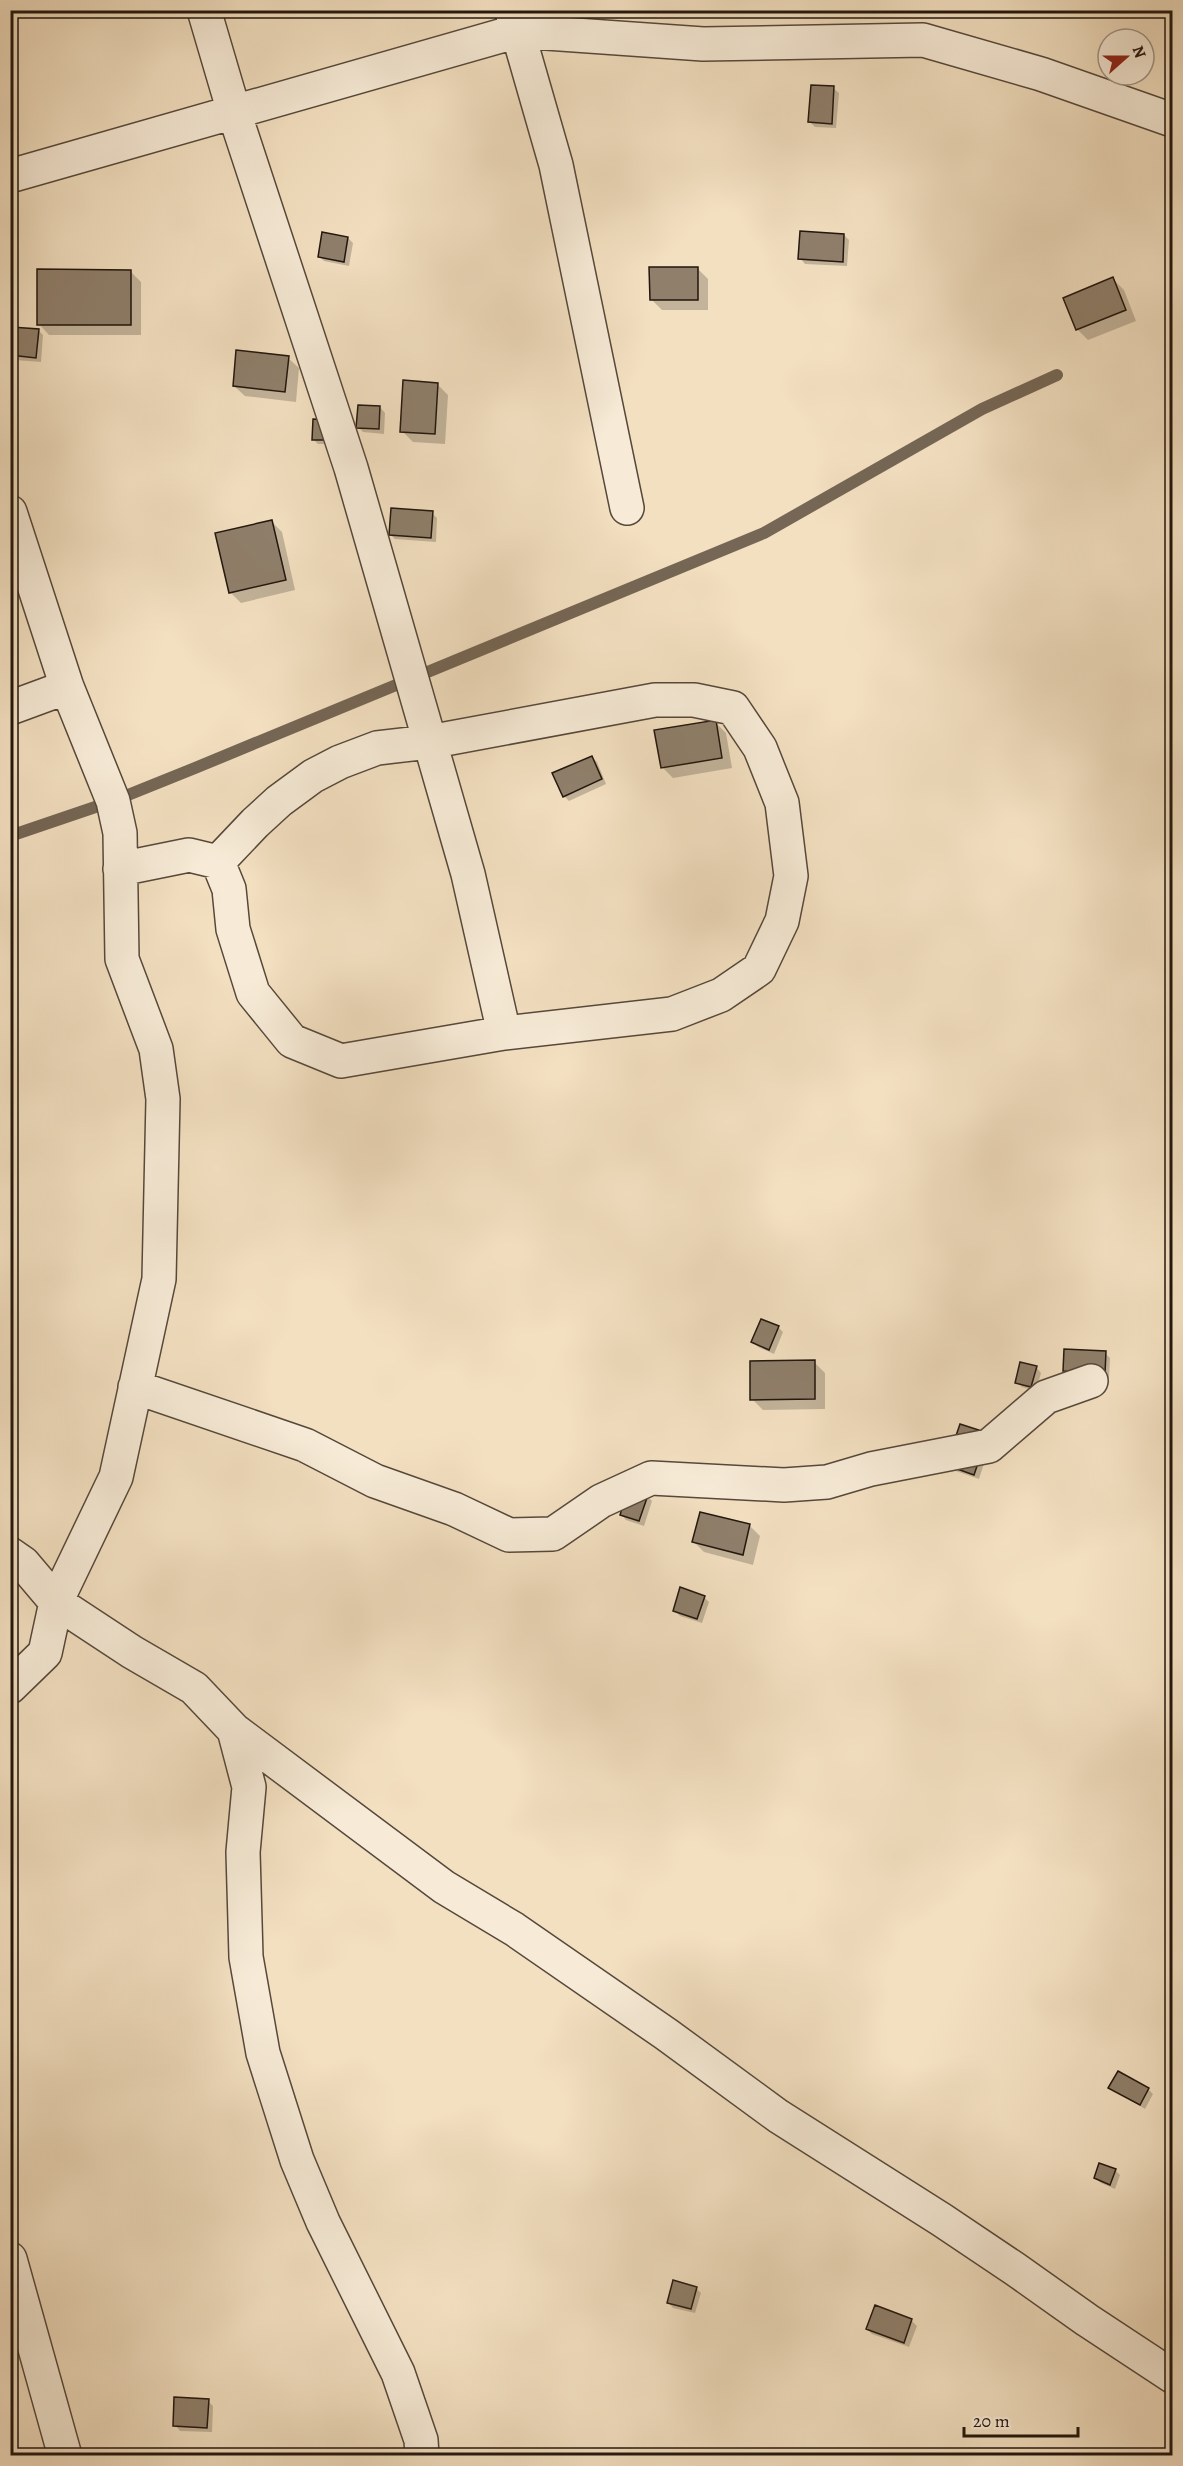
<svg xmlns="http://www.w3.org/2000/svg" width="1183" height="2466" font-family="Alegreya,serif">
  <rect width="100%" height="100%" fill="#f3e0c1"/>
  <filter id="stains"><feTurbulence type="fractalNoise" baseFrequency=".00333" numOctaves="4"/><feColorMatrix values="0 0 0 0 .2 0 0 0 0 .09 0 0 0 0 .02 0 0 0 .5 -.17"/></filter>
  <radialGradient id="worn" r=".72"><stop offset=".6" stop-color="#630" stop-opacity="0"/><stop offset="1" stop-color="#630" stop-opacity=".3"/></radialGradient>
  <!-- shadow -->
  <path fill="#0003" d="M833 88 839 93 836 128 815 127 810 122Z
    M844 235 849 240 847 266 805 264 800 258Z
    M348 238 353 243 349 266 324 261 319 256Z
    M698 269 708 279V310H662L651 299Z
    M130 271 141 282V335H49L39 324Z
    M1113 279 1124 290 1136 321 1088 340 1078 330 1065 299Z
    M38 330 43 335 41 362 15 360 10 355V348Z
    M288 358 299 368 296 402 245 396 234 386Z
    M437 384 448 395 445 444 413 442 402 431Z
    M380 407 385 413 384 434 363 432 358 427Z
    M314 421 337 444H318L313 439Z
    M432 513 437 518 436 542 395 539 390 534Z
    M272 522 282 532 295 590 241 603 230 592Z
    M715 722 726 733 732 768 673 778 662 767Z
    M592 757 597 762 606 784 569 801 564 796Z
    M778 1327 783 1332 774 1354 758 1347 753 1342Z
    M1105 1353 1110 1358 1109 1378 1070 1376 1065 1371Z
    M814 1362 825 1373V1409L763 1410 752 1399Z
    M1036 1367 1041 1373 1036 1391 1022 1387 1017 1382Z
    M992 1439 979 1479 953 1470 948 1465Z
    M647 1496 652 1501 644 1526 626 1520 621 1514Z
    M701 1513 750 1526 760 1536 753 1565 704 1552 694 1542Z
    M704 1597 709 1602 702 1623 680 1616 675 1611Z
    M1110 2088 1148 2089 1153 2094 1145 2109Z
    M1115 2170 1120 2175 1115 2189 1101 2183 1095 2178Z
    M696 2288 701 2293 695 2313 673 2308 668 2302Z
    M911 2320 917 2326 909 2347 872 2334 867 2329Z
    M208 2401 213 2406 212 2432 180 2431 175 2425Z"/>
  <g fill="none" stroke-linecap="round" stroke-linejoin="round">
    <!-- stream -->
    <path stroke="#756655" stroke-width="12" d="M10 836 113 801 195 768 764 533 982 409 1057 375"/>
  </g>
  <!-- building -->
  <path fill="#8f7f6b" stroke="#22160e" stroke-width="1.5" d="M811 85 834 86 832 124 808 122Z
    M800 231 844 234 843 262 798 259Z
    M322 232 348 237 344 262 318 257Z
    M649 267H698V300H650Z
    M37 269 131 270V325H37Z
    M1113 277 1126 310 1076 330 1063 298Z
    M11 327 39 329 36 358 10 355Z
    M236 350 289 356 285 392 233 386Z
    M403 380 438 383 435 434 400 432Z
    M358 405 380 406 379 429 356 428Z
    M313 419 332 420V440H312Z
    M391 508 433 511 431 538 389 535Z
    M272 520 286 580 229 593 215 533Z
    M716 720 722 758 661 768 654 730Z
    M592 756 602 779 563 797 552 773Z
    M761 1319 779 1326 769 1350 751 1342Z
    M1064 1349 1106 1351 1105 1374 1063 1371Z
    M815 1360V1399L750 1400V1361Z
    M1020 1362 1037 1366 1031 1387 1015 1383Z
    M960 1424 988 1433 974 1475 946 1465Z
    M628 1488 648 1495 639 1521 620 1515Z
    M700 1512 750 1524 743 1555 692 1542Z
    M680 1587 705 1596 697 1619 673 1611Z
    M1118 2071 1149 2088 1140 2105 1108 2088Z
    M1099 2163 1116 2169 1110 2185 1094 2178Z
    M673 2280 697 2287 691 2309 667 2303Z
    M875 2305 912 2319 904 2343 866 2329Z
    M174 2397 209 2399 207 2428 173 2426Z"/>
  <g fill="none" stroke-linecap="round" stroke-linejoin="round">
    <defs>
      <path id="minor" d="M512 12 556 165 627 508
        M10 176 518 31 703 44 923 40 1041 74 1172 120
        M10 512 67 687 113 801 120 833 122 959 156 1049 163 1099 159 1279 116 1477 56 1602 132 1652 194 1688 234 1730 249 1787 243 1852 246 1957 263 2053 297 2160 323 2222 398 2373 421 2440 422 2456
        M10 708 67 687
        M218 862 255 823 279 801 313 776 340 762 377 748 429 742 655 700H694L733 708 760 748 782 803 791 876 782 921 759 969 721 995 672 1014 504 1033
        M120 869 189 855 218 862 229 889 233 929 253 993 292 1041 341 1061 504 1033 468 874 351 468 234 112 204 10
        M135 1387 305 1445 375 1481 454 1509 509 1535 553 1534 601 1501 651 1478 784 1485 827 1482 871 1469 989 1446 1046 1397 1091 1381
        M10 1554 23 1563 56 1602 45 1653 10 1687
        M234 1730 444 1887 514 1929 666 2034 778 2116 942 2220 1015 2269 1087 2320 1172 2376
        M10 2259 65 2456"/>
    </defs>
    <!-- minor casing -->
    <use href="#minor" stroke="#56483b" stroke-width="36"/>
    <!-- minor -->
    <use href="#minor" stroke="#f7ebd7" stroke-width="33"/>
  </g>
  <!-- margin -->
  <rect width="1183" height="2466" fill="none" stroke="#f3e0c1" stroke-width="36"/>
  <rect x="12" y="12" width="1159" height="2442" fill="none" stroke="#22160e" stroke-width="3"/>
  <rect x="18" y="18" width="1147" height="2430" fill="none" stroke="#22160e" stroke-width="1.5"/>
  <!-- north arrow -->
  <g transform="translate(1126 57) rotate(69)"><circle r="28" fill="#f7ebd7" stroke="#a29687" stroke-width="1.5"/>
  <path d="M0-4.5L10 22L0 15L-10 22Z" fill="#8f2418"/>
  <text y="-9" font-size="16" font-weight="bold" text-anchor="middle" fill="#22160e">N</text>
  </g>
  <!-- scale -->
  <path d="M964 2427v9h114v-9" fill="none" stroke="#22160e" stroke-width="3"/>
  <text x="973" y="2427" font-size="18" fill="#22160e" stroke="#f7ebd7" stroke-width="4.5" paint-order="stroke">20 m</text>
  <rect width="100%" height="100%" filter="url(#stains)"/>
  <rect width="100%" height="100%" fill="url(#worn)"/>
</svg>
